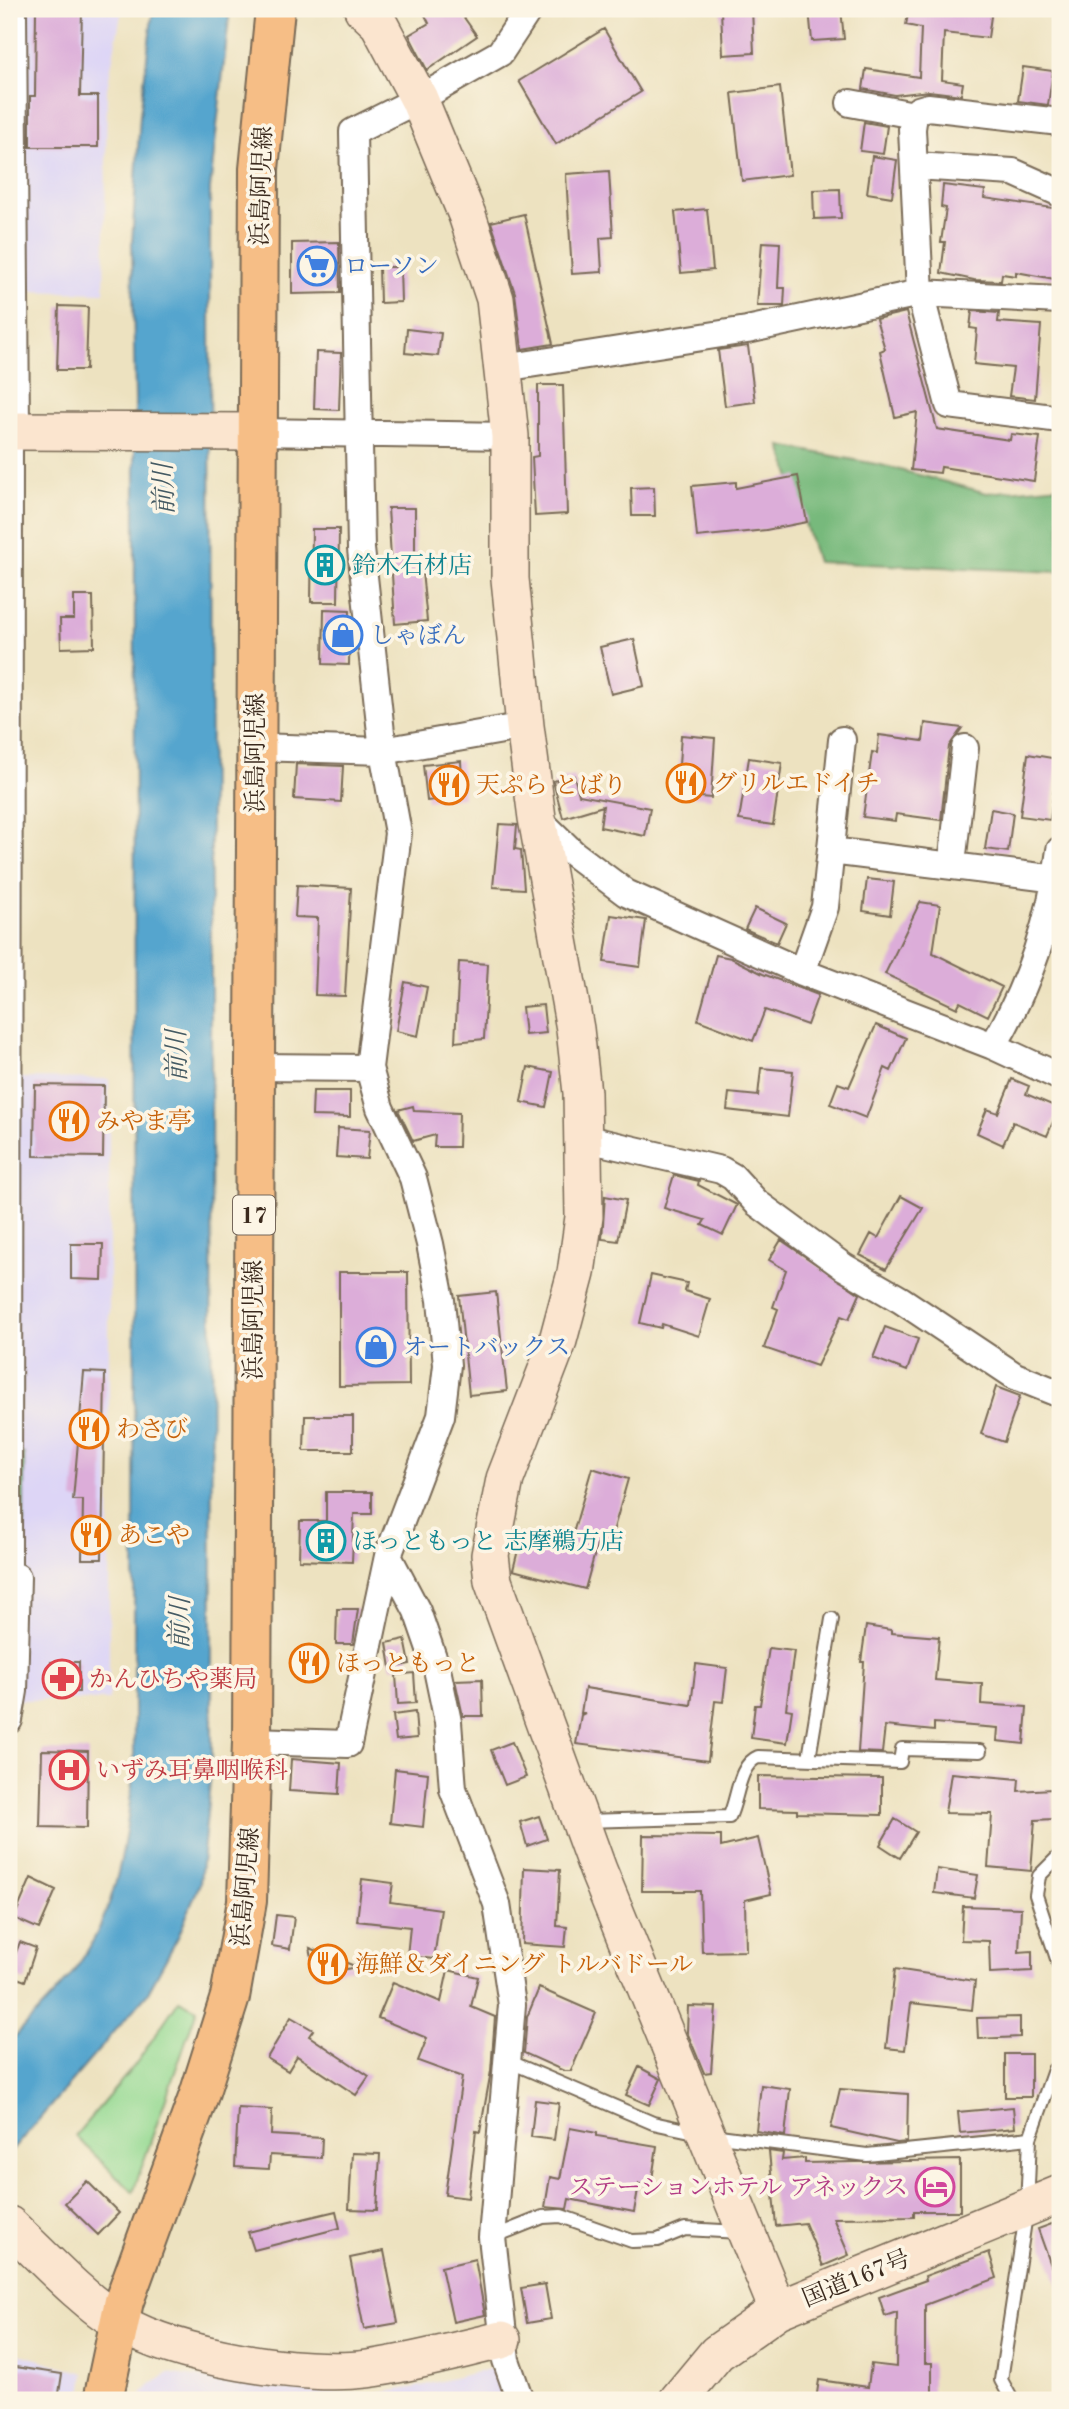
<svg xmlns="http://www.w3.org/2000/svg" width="1069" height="2409" font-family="'Old Standard TT','Noto Serif JP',serif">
  <rect width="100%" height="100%" fill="#fcf5e5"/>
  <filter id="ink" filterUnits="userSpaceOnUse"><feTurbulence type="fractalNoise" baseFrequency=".0143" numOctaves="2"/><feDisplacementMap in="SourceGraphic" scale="14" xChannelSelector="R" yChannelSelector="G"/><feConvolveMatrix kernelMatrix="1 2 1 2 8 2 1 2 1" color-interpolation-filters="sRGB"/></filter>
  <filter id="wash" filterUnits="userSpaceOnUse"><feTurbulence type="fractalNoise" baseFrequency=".00686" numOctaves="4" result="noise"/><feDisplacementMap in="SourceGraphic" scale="28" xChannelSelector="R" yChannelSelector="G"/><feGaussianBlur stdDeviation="1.57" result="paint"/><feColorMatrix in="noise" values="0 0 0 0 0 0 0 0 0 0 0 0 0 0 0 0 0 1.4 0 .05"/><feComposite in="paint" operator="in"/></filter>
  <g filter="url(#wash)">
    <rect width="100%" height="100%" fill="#ede2c0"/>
    <!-- built -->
    <path fill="#ddd5f6" d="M9 9H122L107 89 104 293 22 291 16 450 9 449Z
      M9 1078 109 1079V1700H14L24 1454H9Z
      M9 2351 85 2373 81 2400H9Z
      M498 2367 509 2400H140L142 2392 168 2373 266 2388 331 2394H374L417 2387Z"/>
    <!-- green -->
    <path fill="#94d992" stroke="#688258" stroke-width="2" d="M9 1454H24V1573H9Z
      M179 2000 197 2009 133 2192 75 2136 135 2065Z"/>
    <!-- forest -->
    <path fill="#77b97c" stroke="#59724d" stroke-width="2" d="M781 446 881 465 987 493 1060 486V572L817 562Z"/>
    <!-- water -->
    <path fill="#54a5ce" stroke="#486876" stroke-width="2" d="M153 9H230L210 189 212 1763 200 1883 178 1937 147 1994 9 2154V2043C31 2018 58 1994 77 1967 120 1906 126 1837 134 1766L135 399 132 244 140 115Z"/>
    <g id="blocks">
      <!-- building -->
      <path fill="#dcadd9" d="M36 9H82L80 96H98V147H30V96H35Z
        M422 9H458L477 36 427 70 409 35 429 23Z
        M752 9 754 53 723 55 721 10Z
        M809 9H841L844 39 812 41Z
        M909 9H992L988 38 944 33 942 80 963 83 961 95 929 91 895 95 863 89 866 69 919 77 921 28 906 25Z
        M604 29 641 92 556 144 519 81Z
        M1023 67 1053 71 1048 105 1018 101Z
        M780 87 790 175 742 181 732 93Z
        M864 122 887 126 883 154 860 151Z
        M872 156 897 160 892 197 867 193Z
        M609 171 613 237 600 238 602 272 572 274 566 174Z
        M943 185 985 190 984 198 1060 209V280L1016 272V276L1002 274 1001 281 974 280 941 273 945 242H941L946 208 941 207Z
        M840 189 841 218 814 219 813 190Z
        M707 209 713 270 681 273 675 212Z
        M524 214 553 344 522 349 515 293 491 222Z
        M339 242 340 293 292 294V243Z
        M762 242 780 243 778 288H785L784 306H757Z
        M379 267H400L401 302 380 303Z
        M59 306 88 307 86 370H57Z
        M972 311 999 313 998 322 1041 325 1035 399 1009 396 1013 368 974 364 977 329 970 328Z
        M906 312 937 429 1010 440 1011 434 1040 437 1034 481 941 467 940 473 911 470 917 412 895 417 880 351 885 349 876 319Z
        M407 329 441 333 438 356 405 353Z
        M748 346 755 402 725 406 718 350Z
        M316 352 341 353 339 410 314 409Z
        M538 385H563L567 514 535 516 532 457 538 456Z
        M798 476 807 522 766 530 697 537 692 486 736 482V488Z
        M654 487 655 516H632L631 488Z
        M388 508H415V552H420L427 621 395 624Z
        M312 529H339L338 602H311Z
        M74 596H93L94 647 61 648 60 619H74Z
        M324 609 350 610 349 665 323 664Z
        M634 639 644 686 611 694 600 647Z
        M925 723 962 728 949 746 941 820 896 814 895 821 863 817 872 752 877 753 879 735 923 741Z
        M681 735 715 738 711 798 677 795Z
        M1028 754 1058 759 1050 820 1020 816Z
        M749 758 782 763 773 825 739 820Z
        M461 761 463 797 427 801 423 765Z
        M296 764 343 766 341 802 294 799Z
        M574 776 579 795 650 808 645 836 600 827 603 806 563 818 553 781Z
        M991 809 1013 813 1008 852 985 849Z
        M499 824 517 825 515 849 521 850 524 889 493 887Z
        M867 879 894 882 890 915 863 911Z
        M297 885 351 888 345 996 315 995 318 918 295 917Z
        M920 902 940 905 933 953 1002 987 988 1016 960 1002 957 1008 885 974Z
        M755 908 786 923 777 943 745 929Z
        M611 915 646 920 640 967 604 962Z
        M716 955 731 958 763 974 818 995 807 1025 765 1010 753 1041 698 1020Z
        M459 962 488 964 484 1039 455 1042Z
        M405 982 427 987 418 1036 396 1031Z
        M543 1005 546 1033 525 1035 522 1007Z
        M876 1025 906 1038 891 1071 885 1068 866 1118 830 1104 838 1083 849 1087Z
        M528 1067 553 1072 546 1107 521 1102Z
        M761 1068 793 1071 788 1117 727 1110 729 1093 758 1096Z
        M1012 1079 1029 1086 1026 1094 1059 1108 1047 1136 1013 1122 1003 1145 977 1133 987 1109 998 1113Z
        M35 1085 104 1086 103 1157 34 1156Z
        M313 1091H350V1117L312 1116Z
        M413 1106 414 1111 459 1113 458 1147H434L435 1135 413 1141 398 1110Z
        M338 1128 370 1130 367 1159 336 1157Z
        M674 1175 699 1181 698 1185 737 1205 723 1235 702 1225 705 1220 664 1208Z
        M605 1196 626 1200 618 1241 602 1239Z
        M901 1196 923 1208 886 1269 860 1255 871 1234 878 1238Z
        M781 1240 860 1294 849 1319 841 1316 817 1366 764 1348 778 1309 773 1307 786 1270 769 1260Z
        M71 1244H103L102 1280 71 1279Z
        M339 1272H408L409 1385 339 1386Z
        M651 1275 687 1283 685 1291 710 1299 699 1336 662 1324 661 1328 640 1323Z
        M496 1292 507 1391 469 1395 459 1296Z
        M885 1327 918 1339 907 1371 873 1358Z
        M84 1372 105 1373 102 1559H82L83 1500H73Z
        M996 1387 1020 1396 1004 1442 981 1434Z
        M305 1416H353V1451H304Z
        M592 1468 628 1479 609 1546 598 1542 585 1589 513 1570 522 1534 569 1547Z
        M326 1492H372V1514H354L352 1562 299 1560 300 1521H326Z
        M337 1609H358L353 1644H336Z
        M866 1626 891 1630V1633L939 1637 935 1680 982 1684 981 1704 1027 1707 1024 1744 997 1741 998 1728 934 1723V1731L885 1726 882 1753 858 1752 864 1662H861Z
        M405 1639 410 1664 391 1668 387 1643Z
        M769 1648 794 1651 786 1709 792 1710 787 1743 751 1738 755 1705H760Z
        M51 1662H79V1692H51Z
        M696 1664 727 1668 723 1702 715 1701 708 1761 576 1744 581 1715 585 1713H581L585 1688 691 1705Z
        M414 1673 416 1703 398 1704 396 1675Z
        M482 1679 483 1716H463L455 1680Z
        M415 1712 417 1738 396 1740 393 1715Z
        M512 1742 526 1777 505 1785 491 1750Z
        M42 1750 88 1751 87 1828 40 1827Z
        M291 1759 341 1763 339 1794 289 1791Z
        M395 1769 428 1773 423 1827 390 1823Z
        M951 1773 1019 1779 1018 1791 1052 1789 1053 1819 1035 1820 1031 1871 988 1867 992 1814 945 1813Z
        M758 1776 882 1778V1815L797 1813V1810L758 1809Z
        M539 1816 547 1839 527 1846 520 1822Z
        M895 1819 916 1832 900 1858 880 1845Z
        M643 1835 721 1836V1847L758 1838 771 1894 745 1900 746 1951 702 1952 700 1891H642Z
        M524 1868 560 1870 557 1926 567 1927 565 1947 522 1944Z
        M937 1869 978 1875 974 1898 934 1893Z
        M31 1878 56 1890 39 1929 14 1918Z
        M362 1879 393 1883 390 1902 441 1909 434 1959 407 1956 410 1927 357 1921Z
        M963 1906 1021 1908 1019 1952 1032 1951V1971L990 1973 989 1941 961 1940Z
        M276 1915 294 1917 290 1949 272 1946Z
        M20 1942 36 1948 25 1981 9 1975V1953L15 1955Z
        M310 1948 357 1967 316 1975Z
        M895 1969 975 1981 972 2010 911 2003 905 2050 886 2048Z
        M448 1970 478 1977 471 2007 495 2017 491 2071 480 2132 476 2131 468 2198 445 2195 462 2077 418 2061 427 2038 378 2018 393 1982 441 2002Z
        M539 1988 596 2013 571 2071H564L524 2053 527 2017Z
        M688 2006 716 2007 711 2072 704 2073 687 2032Z
        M291 2017 313 2030 309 2036 369 2076 356 2095 297 2056 288 2071 267 2058Z
        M1020 2017V2037L978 2039 977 2018Z
        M1005 2054H1031V2097H1005Z
        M639 2067 661 2079 649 2105 626 2095Z
        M761 2085 790 2089 785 2136 756 2131Z
        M840 2089 908 2094 907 2142 897 2143 831 2128Z
        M535 2100 559 2103 554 2140 531 2137Z
        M1013 2107 1015 2128 960 2133 958 2112Z
        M238 2108 272 2110 271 2135 322 2138 321 2158 270 2155 269 2169 235 2167Z
        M570 2128 597 2133V2136L657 2146 651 2186 639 2184 634 2212 569 2199 567 2209 545 2207 550 2177 560 2179Z
        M769 2151 783 2153 782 2160 805 2158V2163L960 2160V2211H914V2217L833 2218 849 2255 823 2266 805 2223 776 2226Z
        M352 2153 380 2154 377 2210 349 2209Z
        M87 2181 119 2213 98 2235 65 2203Z
        M336 2211 340 2228 254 2250 248 2232Z
        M1060 2221V2284L1058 2285 1038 2229Z
        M384 2251 398 2323 364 2329 350 2258Z
        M989 2252 997 2278 925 2305V2363H932V2400H816L819 2380 868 2387 871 2364 896 2367 897 2312 885 2316 879 2297 926 2280 925 2276Z
        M475 2259 485 2315 453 2322 441 2267Z
        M545 2284 551 2319 527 2323 521 2288Z
        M9 2366 62 2374 58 2400H9Z"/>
    </g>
  </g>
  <g filter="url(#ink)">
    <use href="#blocks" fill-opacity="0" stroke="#796a57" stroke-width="2"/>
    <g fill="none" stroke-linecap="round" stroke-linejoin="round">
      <defs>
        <path id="lane" d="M15 1577 16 435
          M809 1758 832 1619
          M584 1821 729 1817C738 1800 738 1765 758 1757L900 1762 902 1749 980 1751
          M1060 1855 1039 1876 1036 1895 1060 1968
          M508 2061 653 2123 704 2134 867 2155 1030 2138
          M493 2237 543 2217 561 2216 632 2241 658 2240 685 2229 740 2232
          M1012 2400 1001 2380 1027 2208 1030 2138 1054 2070 1060 2065"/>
        <path id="street" d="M13 9 16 431
          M850 103 914 115 912 129 920 293 949 405 1060 419
          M914 115 918 110 928 107 1060 122
          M915 166 1013 172 1060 193
          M504 368 747 330 920 293 1060 300
          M256 432 510 436
          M255 747 383 751 525 726
          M537 818 574 854 626 893 802 972 993 1046 1060 1077
          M831 851 1057 879
          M952 864 965 748
          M802 972 825 907 842 740
          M993 1046C1028 988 1052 917 1060 850
          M254 1067 369 1068
          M583 1138 721 1170 733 1177 757 1203 844 1267 901 1300 1015 1376 1060 1394
          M388 1556 417 1611 437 1669 448 1722 453 1789 497 1904 512 2005 492 2237 506 2360 520 2400
          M9 1720 14 1691 17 1577
          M252 1741 348 1744 388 1556 441 1416 447 1365 441 1300 430 1244 413 1178 380 1108 369 1068 398 833 383 751 361 549 353 132 419 99 500 53 529 9"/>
        <path id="secondary" d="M363 9 379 24 419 99 467 215 495 299 510 436V579L525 726 537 818 575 1029 582 1093 584 1217 576 1273 557 1344 505 1479 490 1555 493 1581 598 1870 778 2310
          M9 431 256 432
          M9 2225C41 2255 83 2301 120 2323 177 2357 302 2377 367 2369 413 2363 458 2350 502 2340
          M678 2400 717 2353 778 2310 1060 2194"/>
        <path id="primary" d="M103 2400 124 2301 199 2095 230 1997 247 1901 252 1741 259 169 275 9"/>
      </defs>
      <!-- lane casing -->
      <use href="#lane" stroke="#796a57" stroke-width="16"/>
      <!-- street casing -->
      <use href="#street" stroke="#796a57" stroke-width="30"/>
      <!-- secondary casing -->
      <use href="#secondary" stroke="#796a57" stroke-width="40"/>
      <!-- primary casing -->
      <use href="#primary" stroke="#796a57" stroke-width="42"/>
      <!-- lane -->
      <use href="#lane" stroke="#fff" stroke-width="12"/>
      <!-- street -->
      <use href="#street" stroke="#fff" stroke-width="26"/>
      <!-- secondary -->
      <use href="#secondary" stroke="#fbe5cf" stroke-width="37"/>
      <!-- primary -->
      <use href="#primary" stroke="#f6be86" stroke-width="38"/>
    </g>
  </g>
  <!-- icons -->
  <defs>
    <symbol id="supermarket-ring" viewBox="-11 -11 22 22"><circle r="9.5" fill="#fcf5e5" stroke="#3f7fe0" stroke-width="1.5"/><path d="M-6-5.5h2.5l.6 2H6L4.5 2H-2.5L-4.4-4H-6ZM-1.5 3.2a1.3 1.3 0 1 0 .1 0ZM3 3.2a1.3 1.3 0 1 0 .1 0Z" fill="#3f7fe0"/></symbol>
    <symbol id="building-ring" viewBox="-11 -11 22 22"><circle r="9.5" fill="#fcf5e5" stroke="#0f9aa8" stroke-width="1.5"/><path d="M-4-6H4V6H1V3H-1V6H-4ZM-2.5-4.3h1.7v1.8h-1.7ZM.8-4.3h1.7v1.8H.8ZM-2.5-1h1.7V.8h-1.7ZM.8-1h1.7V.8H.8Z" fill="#0f9aa8"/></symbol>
    <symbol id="shop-ring" viewBox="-11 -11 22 22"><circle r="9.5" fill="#fcf5e5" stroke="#3f7fe0" stroke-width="1.5"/><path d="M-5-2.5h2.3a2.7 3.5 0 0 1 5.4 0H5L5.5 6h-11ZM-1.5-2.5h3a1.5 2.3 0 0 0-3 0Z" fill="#3f7fe0"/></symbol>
    <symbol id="restaurant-ring" viewBox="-11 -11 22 22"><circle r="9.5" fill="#fcf5e5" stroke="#e8710a" stroke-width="1.5"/><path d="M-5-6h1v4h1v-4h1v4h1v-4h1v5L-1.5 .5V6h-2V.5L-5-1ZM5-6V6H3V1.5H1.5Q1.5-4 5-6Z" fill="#e8710a"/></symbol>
    <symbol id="pharmacy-ring" viewBox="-11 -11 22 22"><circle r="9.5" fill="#fcf5e5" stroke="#e0444e" stroke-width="1.5"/><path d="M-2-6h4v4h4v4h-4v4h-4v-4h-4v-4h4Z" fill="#e0444e"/></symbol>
    <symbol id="hospital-ring" viewBox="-11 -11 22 22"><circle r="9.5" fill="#fcf5e5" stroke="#e0444e" stroke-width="1.5"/><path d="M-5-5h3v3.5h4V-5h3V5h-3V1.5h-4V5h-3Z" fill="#e0444e"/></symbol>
    <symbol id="hotel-ring" viewBox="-11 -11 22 22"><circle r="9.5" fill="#fcf5e5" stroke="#d1479c" stroke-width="1.5"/><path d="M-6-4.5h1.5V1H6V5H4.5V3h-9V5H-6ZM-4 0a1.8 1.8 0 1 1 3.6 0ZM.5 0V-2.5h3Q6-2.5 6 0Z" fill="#d1479c"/></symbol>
  </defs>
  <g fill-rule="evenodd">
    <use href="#supermarket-ring" x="295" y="244" width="44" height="44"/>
    <use href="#building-ring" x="303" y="543" width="44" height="44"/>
    <use href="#shop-ring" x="321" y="613" width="44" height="44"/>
    <use href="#restaurant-ring" x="664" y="761" width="44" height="44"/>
    <use href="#restaurant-ring" x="427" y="763" width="44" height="44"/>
    <use href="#restaurant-ring" x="47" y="1099" width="44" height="44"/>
    <use href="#shop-ring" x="354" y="1325" width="44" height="44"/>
    <use href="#restaurant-ring" x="67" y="1407" width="44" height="44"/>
    <use href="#restaurant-ring" x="69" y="1513" width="44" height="44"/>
    <use href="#building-ring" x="304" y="1519" width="44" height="44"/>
    <use href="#restaurant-ring" x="287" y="1641" width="44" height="44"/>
    <use href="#pharmacy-ring" x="40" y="1657" width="44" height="44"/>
    <use href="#hospital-ring" x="47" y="1748" width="44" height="44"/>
    <use href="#restaurant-ring" x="306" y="1942" width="44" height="44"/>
    <use href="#hotel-ring" x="913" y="2165" width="44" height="44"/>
  </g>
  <g text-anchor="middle" stroke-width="7" stroke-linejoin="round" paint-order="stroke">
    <!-- shield labels -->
    <rect fill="#fcf5e5" stroke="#75675a" stroke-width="2" x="233" y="1195.5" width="42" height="39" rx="5"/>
    <g font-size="23" font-weight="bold" fill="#3b2a1e">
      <text x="254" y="1223">17</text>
    </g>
    <!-- street labels -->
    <g font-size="24" fill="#3b2a1e" stroke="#fcf5e5">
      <text transform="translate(261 186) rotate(-88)" y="8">浜島阿児線</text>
      <text transform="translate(255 753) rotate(-90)" y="8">浜島阿児線</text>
      <text transform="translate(253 1320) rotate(-90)" y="8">浜島阿児線</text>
      <text transform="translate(245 1887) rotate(-85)" y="8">浜島阿児線</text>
      <text transform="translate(856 2278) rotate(-22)" y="8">国道167号</text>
    </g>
    <!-- shop labels -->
    <g font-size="24" fill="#366cbe" stroke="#fcf5e5" text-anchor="start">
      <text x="344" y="274">ローソン</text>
      <text x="370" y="643">しゃぼん</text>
      <text x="403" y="1355">オートバックス</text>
    </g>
    <!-- culture labels -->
    <g font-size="24" fill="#0d838f" stroke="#fcf5e5" text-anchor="start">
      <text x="352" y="573">鈴木石材店</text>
      <text x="353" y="1549">ほっともっと 志摩鵜方店</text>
    </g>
    <!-- food labels -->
    <g font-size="24" fill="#c56008" stroke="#fcf5e5" text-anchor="start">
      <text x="713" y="791">グリルエドイチ</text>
      <text x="476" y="793">天ぷら とばり</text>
      <text x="96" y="1129">みやま亭</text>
      <text x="116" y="1437">わさび</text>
      <text x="118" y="1543">あこや</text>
      <text x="336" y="1671">ほっともっと</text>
      <text x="355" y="1972">海鮮＆ダイニング トルバドール</text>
    </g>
    <!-- health labels -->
    <g font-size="24" fill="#be3a42" stroke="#fcf5e5" text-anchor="start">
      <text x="89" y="1687">かんひちや薬局</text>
      <text x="96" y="1778">いずみ耳鼻咽喉科</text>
    </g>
    <!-- hotel labels -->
    <g font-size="24" fill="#b23c85" stroke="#fcf5e5" text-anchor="end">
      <text x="908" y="2195">ステーションホテル アネックス</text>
    </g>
    <!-- water labels -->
    <g font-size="26" font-style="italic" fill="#455b64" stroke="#fcf5e5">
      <text transform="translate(163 489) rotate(-92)" y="9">前川</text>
      <text transform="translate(176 1056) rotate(-91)" y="9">前川</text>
      <text transform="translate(179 1623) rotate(-89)" y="9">前川</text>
    </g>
  </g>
  <!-- margin -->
  <rect width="1069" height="2409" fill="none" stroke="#fcf5e5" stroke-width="35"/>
</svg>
